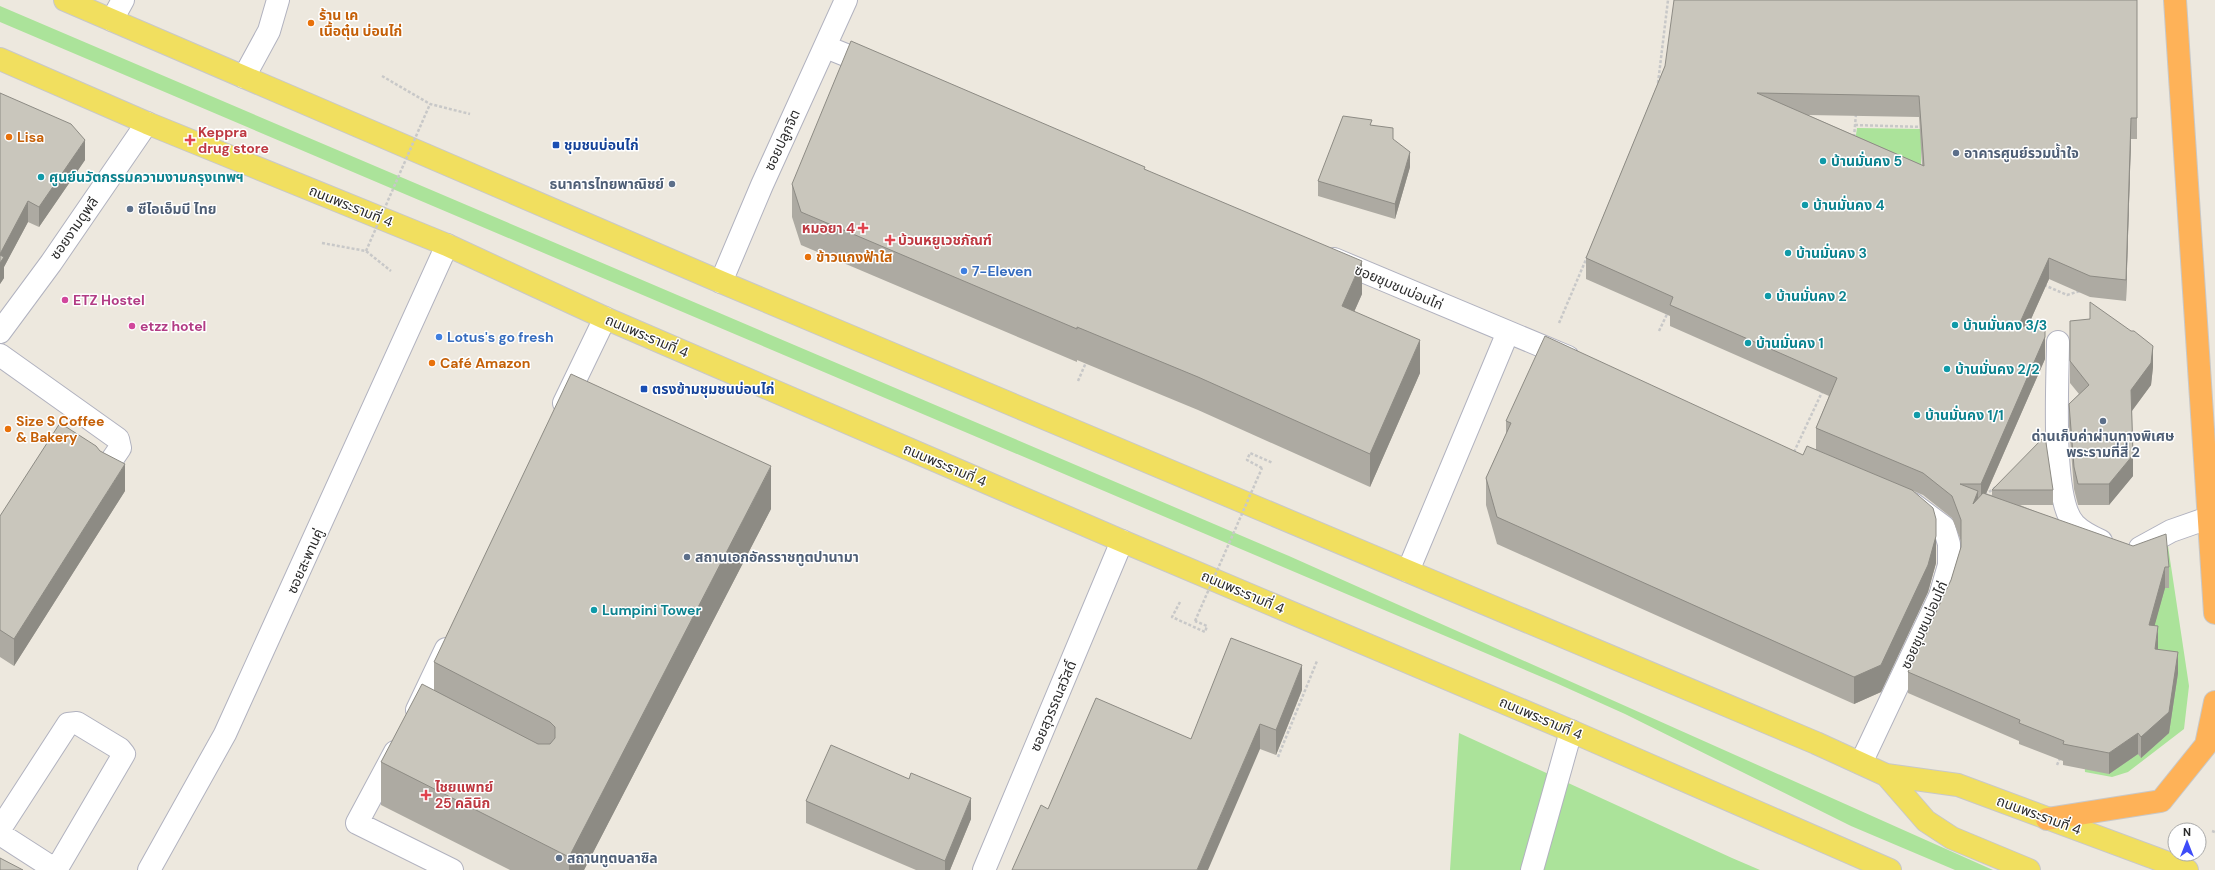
<svg xmlns="http://www.w3.org/2000/svg" width="2215" height="870" font-family="'DM Sans','Noto Sans Thai',sans-serif">
  <rect width="100%" height="100%" fill="#ede8de"/>
  <!-- green -->
  <path fill="#abe39a" d="M0 6 1289 556 1993 870H1955L1851 826 1625 714 1556 683 0 22Z
    M1857 128 1921 129V178L1854 148Z
    M2168 546 2189 686 2184 729 2128 772 2112 777 2085 772 2084 748 2129 564Z
    M1459 733 1732 858 1760 870H1450Z"/>
  <g fill="none" stroke-linecap="round" stroke-linejoin="round">
    <defs>
      <path id="minor" d="M112 20 123 0
        M826 47 873 66
        M244 77 269 31 278 0
        M1334 259 1568 357
        M721 282 762 185 846 0
        M0 332 51 263 147 123
        M2058 342C2058 379 2050 500 2075 525 2082 532 2092 537 2101 541
        M0 355 118 439 120 448 107 467
        M564 403 605 318
        M2140 548 2171 531 2208 518
        M1408 571 1508 332
        M420 712 417 710 446 649
        M395 752 357 823 452 870
        M1861 763 1940 596 1949 565V544L1944 527 1913 504
        M0 829 68 724 77 723 120 749 124 754 56 870 0 834
        M149 870 225 734 447 245
        M984 870 1122 541
        M1532 870 1571 731"/>
      <path id="major" d="M65 0 721 282 1816 743 1886 775 1958 785 2187 870
        M0 59 147 123 447 245 605 318 1122 541 1571 731 1890 870
        M1886 775 1926 821 1952 838 2029 870"/>
      <path id="highway" d="M2175 0 2215 613
        M2047 819 2161 801 2206 745 2215 702"/>
    </defs>
    <!-- minor casing -->
    <use href="#minor" stroke="#b1b2bf" stroke-width="24"/>
    <!-- major casing -->
    <use href="#major" stroke="#c8c8c8" stroke-width="24"/>
    <!-- highway casing -->
    <use href="#highway" stroke="#c8c8c8" stroke-width="24"/>
    <!-- path -->
    <path stroke="#c8c8c8" stroke-width="2.5" stroke-dasharray="3 2" stroke-linecap="butt" d="M382 76 430 104 470 114
      M1658 83 1668 0
      M1855 125 1923 127
      M1854 137 1856 114
      M322 243 366 251 391 271
      M2044 285 2067 295 2080 291
      M1559 323 1587 257
      M1659 331 1668 312
      M1078 381 1087 360
      M1794 452 1823 390
      M1262 468 1247 460 1250 453 1273 463
      M1985 495 1996 487
      M1180 602 1172 617 1205 632 1207 626 1195 621
      M1278 757 1317 661
      M2057 765 2060 758
      M2212 831 2215 832"/>
    <!-- minor -->
    <use href="#minor" stroke="#fff" stroke-width="22"/>
    <!-- major -->
    <use href="#major" stroke="#f1df5f" stroke-width="22"/>
    <!-- highway -->
    <use href="#highway" stroke="#feb258" stroke-width="22"/>
    <!-- path-bridge -->
    <path stroke="#c8c8c8" stroke-width="2.5" stroke-dasharray="3 2" stroke-linecap="butt" d="M366 251 430 104
      M1195 621 1262 468"/>
  </g>
  <!-- wall -->
  <path fill="#adaaa2" fill-rule="evenodd" d="M2137 0V139H2131L2126 301 2090 297 2049 279 2028 326 2045 359 1986 494 1992 495V490H2053V505H2020L2169 567V588H2165L2154 626 2158 649 2178 673 2169 733 2141 758 2138 754 2109 774 2063 765V761L2019 744V741L1908 693V672L1951 580 1961 547V541L1952 518 1923 495 1816 450V428L1829 396 1670 326V316L1586 279V258L1665 66ZM1808 115 1919 117 1922 165Z
    M0 93 85 160 39 227 28 222 4 267V278L0 284Z
    M1372 125 1393 139 1410 167 1395 219 1318 196V181Z
    M1145 170 1362 294 1354 312 1420 373 1370 487 1198 410 1077 360V362L801 245 792 217V184Z
    M2090 319 2153 367 2151 385 2132 411 2133 476 2109 505H2078L2074 489 2069 426V404L2079 394 2070 383V361Z
    M1506 421 1936 563 1928 592 1881 692 1854 704 1497 544 1486 505V478L1506 434Z
    M125 491 14 666 0 657V516Z
    M771 509 584 870H510L381 805V762L434 690V662Z
    M1302 690 1276 755 1260 749 1048 809Z
    M806 801 971 819 950 870H916L806 823Z"/>
  <!-- shaded-wall -->
  <path fill="#8d8b84" d="M2131 118V139L2126 301V280Z
    M85 140V160L39 227V207Z
    M1410 152V167L1395 219V204Z
    M28 201V222L4 267V278L0 284V254Z
    M2049 258V279L2018 348V327Z
    M1362 261V294L1342 339V306Z
    M2045 324V359L1981 505V484Z
    M1420 340V373L1370 487V454Z
    M2153 346V367L2151 385 2131 412V390Z
    M2133 455V476L2109 505V484Z
    M125 464V491L14 666V639Z
    M771 466V509L584 870H569V857Z
    M1978 491V512L1973 504Z
    M1936 536V563L1928 592 1881 692 1854 704V677Z
    M2165 567V588L2149 646V625Z
    M2158 626V648L2155 670V649Z
    M2178 652V673L2169 733 2141 758V737Z
    M1302 665V690L1276 755V730Z
    M1260 724V749L1208 870H1197Z
    M2138 733V754L2109 774V753Z
    M971 798V819L950 870H945V861Z"/>
  <!-- building -->
  <path fill="#c9c6bc" stroke="#8d8b84" fill-rule="evenodd" d="M1674 0H2137V118H2131L2126 280 2090 276 2049 258 2018 327 2045 324V337L1981 484H1960L1978 491 1973 504 1983 493 2133 546 2166 534 2169 567H2165L2149 625 2158 626 2155 649 2178 652 2169 712 2141 737 2138 733 2109 753 2063 744 2064 741 2019 723 2020 720 1908 672 1951 580 1961 547V520L1952 496 1923 473 1816 428 1837 378 1670 305 1673 297 1586 258 1665 66ZM1757 93 1919 96 1924 166Z
    M851 41 1145 167 1144 169 1362 261 1342 306 1420 340 1370 454 1198 377 1077 327V329L801 212 792 184Z
    M0 93 71 124 85 140 39 207 28 201 0 254Z
    M1343 116 1372 120 1370 125 1393 128V139L1410 152 1395 204 1318 181Z
    M0 255 4 257 0 263Z
    M2090 302 2131 331H2134L2153 346 2151 363 2131 390 2133 455 2109 484H2078L2074 467 2069 404 2089 385 2070 361V321L2090 319Z
    M1545 336 1803 455 1807 446 1912 490 1933 508 1936 519V536L1928 565 1881 665 1854 677 1497 517 1486 478 1511 423 1506 421Z
    M571 374 771 466 569 857 381 762 422 684 538 744H550L555 738V727L550 722 434 662Z
    M60 423 96 446 100 451 125 464 14 639 0 630V516Z
    M2045 436 2053 490H1992Z
    M1231 638 1302 665 1276 730 1260 724 1197 870H1012L1041 805 1048 809 1096 698 1191 739Z
    M831 745 909 779 911 773 971 798 945 861 806 801Z
    M0 858 23 870H0Z"/>
  <!-- markers -->
  <g fill="#e8710a" stroke="#fff" stroke-width="1.5">
    <circle cx="311" cy="23" r="4"/>
    <circle cx="9" cy="137" r="4"/>
    <circle cx="808" cy="257" r="4"/>
    <circle cx="432" cy="363" r="4"/>
    <circle cx="8" cy="429" r="4"/>
  </g>
  <g fill="#e0444e" stroke="#fff" stroke-width="1.5">
    <path d="M188 134h4v4h4v4h-4v4h-4v-4h-4v-4h4z"/>
    <path d="M861 222h4v4h4v4h-4v4h-4v-4h-4v-4h4z"/>
    <path d="M888 234h4v4h4v4h-4v4h-4v-4h-4v-4h4z"/>
    <path d="M424 789h4v4h4v4h-4v4h-4v-4h-4v-4h4z"/>
  </g>
  <g fill="#1a4fb4" stroke="#fff" stroke-width="1.5">
    <rect x="552" y="141" width="8" height="8" rx="2"/>
    <rect x="640" y="385" width="8" height="8" rx="2"/>
  </g>
  <g fill="#5c6f8a" stroke="#fff" stroke-width="1.5">
    <circle cx="1956" cy="153" r="4"/>
    <circle cx="672" cy="184" r="4"/>
    <circle cx="130" cy="209" r="4"/>
    <circle cx="2103" cy="421" r="4"/>
    <circle cx="687" cy="557" r="4"/>
    <circle cx="559" cy="858" r="4"/>
  </g>
  <g fill="#0f9aa8" stroke="#fff" stroke-width="1.5">
    <circle cx="1823" cy="161" r="4"/>
    <circle cx="41" cy="177" r="4"/>
    <circle cx="1805" cy="205" r="4"/>
    <circle cx="1788" cy="253" r="4"/>
    <circle cx="1768" cy="296" r="4"/>
    <circle cx="1955" cy="325" r="4"/>
    <circle cx="1748" cy="343" r="4"/>
    <circle cx="1947" cy="369" r="4"/>
    <circle cx="1917" cy="415" r="4"/>
    <circle cx="594" cy="610" r="4"/>
  </g>
  <g fill="#3f7fe0" stroke="#fff" stroke-width="1.5">
    <circle cx="964" cy="271" r="4"/>
    <circle cx="439" cy="337" r="4"/>
  </g>
  <g fill="#d1479c" stroke="#fff" stroke-width="1.5">
    <circle cx="65" cy="300" r="4"/>
    <circle cx="132" cy="326" r="4"/>
  </g>
  <g text-anchor="middle" stroke-width="3" stroke-linejoin="round" paint-order="stroke">
    <!-- food labels -->
    <g font-size="14" font-weight="bold" fill="#c56008" stroke="#fff" text-anchor="start">
      <text x="319" y="20">ร้าน เค<tspan x="319" dy="16">เนื้อตุ๋น บ่อนไก่</tspan></text>
      <text x="17" y="142">Lisa</text>
      <text x="816" y="262">ข้าวแกงฟ้าใส</text>
      <text x="440" y="368">Café Amazon</text>
      <text x="16" y="426">Size S Coffee<tspan x="16" dy="16">&amp; Bakery</tspan></text>
    </g>
    <!-- health labels -->
    <g font-size="14" font-weight="bold" fill="#be3a42" stroke="#fff" text-anchor="start">
      <text x="198" y="137">Keppra<tspan x="198" dy="16">drug store</tspan></text>
      <text x="855" y="233" text-anchor="end">หมอยา 4</text>
      <text x="898" y="245">บ้วนหยูเวชภัณฑ์</text>
      <text x="435" y="792">ไชยแพทย์<tspan x="435" dy="16">25 คลินิก</tspan></text>
    </g>
    <!-- street labels -->
    <g font-size="14" fill="#2b2b2b" stroke="#fff">
      <text transform="translate(782 140) rotate(-65)" y="5">ซอยปลูกจิต</text>
      <text transform="translate(351 206) rotate(22)" y="5">ถนนพระรามที่ 4</text>
      <text transform="translate(74 228) rotate(-55)" y="5">ซอยงามดูพลี</text>
      <text transform="translate(1399 287) rotate(23)" y="5">ซอยชุมชนบ่อนไก่</text>
      <text transform="translate(647 336) rotate(23)" y="5">ถนนพระรามที่ 4</text>
      <text transform="translate(945 465) rotate(23)" y="5">ถนนพระรามที่ 4</text>
      <text transform="translate(305 561) rotate(-66)" y="5">ซอยสะพานคู่</text>
      <text transform="translate(1243 592) rotate(23)" y="5">ถนนพระรามที่ 4</text>
      <text transform="translate(1924 625) rotate(-66)" y="5">ซอยชุมชนบ่อนไก่</text>
      <text transform="translate(1053 706) rotate(-67)" y="5">ซอยสุวรรณสวัสดิ์</text>
      <text transform="translate(1541 718) rotate(23)" y="5">ถนนพระรามที่ 4</text>
      <text transform="translate(2039 815) rotate(20)" y="5">ถนนพระรามที่ 4</text>
    </g>
    <!-- transit labels -->
    <g font-size="14" font-weight="bold" fill="#164399" stroke="#fff" text-anchor="start">
      <text x="564" y="150">ชุมชนบ่อนไก่</text>
      <text x="652" y="394">ตรงข้ามชุมชนบ่อนไก่</text>
    </g>
    <!-- service labels -->
    <g font-size="14" font-weight="bold" fill="#4e5e75" stroke="#fff" text-anchor="start">
      <text x="1964" y="158">อาคารศูนย์รวมน้ำใจ</text>
      <text x="664" y="189" text-anchor="end">ธนาคารไทยพาณิชย์</text>
      <text x="138" y="214">ซีไอเอ็มบี ไทย</text>
      <text x="2103" y="441" text-anchor="middle">ด่านเก็บค่าผ่านทางพิเศษ<tspan x="2103" dy="16">พระรามที่สี่ 2</tspan></text>
      <text x="695" y="562">สถานเอกอัครราชทูตปานามา</text>
      <text x="567" y="863">สถานทูตบลาซิล</text>
    </g>
    <!-- culture labels -->
    <g font-size="14" font-weight="bold" fill="#0d838f" stroke="#fff" text-anchor="start">
      <text x="1831" y="166">บ้านมั่นคง 5</text>
      <text x="49" y="182">ศูนย์นวัตกรรมความงามกรุงเทพฯ</text>
      <text x="1813" y="210">บ้านมั่นคง 4</text>
      <text x="1796" y="258">บ้านมั่นคง 3</text>
      <text x="1776" y="301">บ้านมั่นคง 2</text>
      <text x="1963" y="330">บ้านมั่นคง 3/3</text>
      <text x="1756" y="348">บ้านมั่นคง 1</text>
      <text x="1955" y="374">บ้านมั่นคง 2/2</text>
      <text x="1925" y="420">บ้านมั่นคง 1/1</text>
      <text x="602" y="615">Lumpini Tower</text>
    </g>
    <!-- shop labels -->
    <g font-size="14" font-weight="bold" fill="#366cbe" stroke="#fff" text-anchor="start">
      <text x="972" y="276">7-Eleven</text>
      <text x="447" y="342">Lotus's go fresh</text>
    </g>
    <!-- hotel labels -->
    <g font-size="14" font-weight="bold" fill="#b23c85" stroke="#fff" text-anchor="start">
      <text x="73" y="305">ETZ Hostel</text>
      <text x="140" y="331">etzz hotel</text>
    </g>
  </g>
  <!-- north arrow -->
  <g transform="translate(2187 842)"><circle r="19" fill="#ffffff" stroke="#aaaaaa"/>
  <path d="M0-3L7 15L0 10L-7 15Z" fill="#3e4cf9"/>
  <text y="-6" font-size="11" font-weight="bold" text-anchor="middle" fill="#2b2b2b">N</text>
  </g>
</svg>
